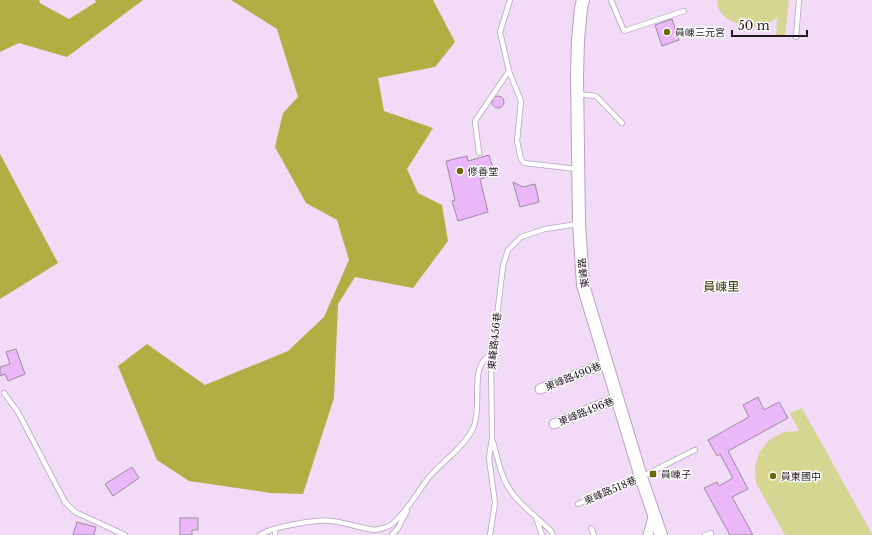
<svg xmlns="http://www.w3.org/2000/svg" width="872" height="535" font-family="'Libre Baskerville','Noto Sans TC',serif">
  <rect width="100%" height="100%" fill="#f1dbf7"/>
  <!-- green -->
  <path fill="#d5d692" d="M717 0H789L785 36 776 35 777 18C773 20 766 26 761 27 745 29 716 19 717 0Z
    M802 408 872 534V535H785L756 483 755 468 759 453 769 440 784 432 799 431 790 413Z"/>
  <!-- forest -->
  <path fill="#b0af43" d="M0 0H39L40 3 69 19 96 2 95 0H143L67 57 19 43 0 52Z
    M231 0H433L455 42 435 67 378 78 384 111 433 128 407 169 418 193 442 205 448 241 413 288 355 277 338 304 334 398 303 494 271 493 189 481 157 460 118 366 147 344 205 385 288 351 324 317 349 260 337 220 306 203 275 147 283 113 298 97 277 29Z
    M0 154 58 263 0 299Z"/>
  <!-- building -->
  <path fill="#eab8f8" stroke="#9d89a2" d="M672 19 679 40 662 46 655 25Z
    M492 102a6 6 0 1 1 12 0a6 6 0 1 1-12 0Z
    M489 155 495 175 480 179 488 212 458 221 452 201 455 200 446 161 467 156 468 161Z
    M513 182 523 187 535 184 539 202 520 207Z
    M16 349 25 374 8 381 5 374 0 376V367L10 364 6 352Z
    M758 397 764 410 779 402 788 418 728 451 748 489 732 497 753 535H730L704 488 717 482 719 486 733 478 720 454 717 456 708 440 749 417 743 405Z
    M132 467 139 478 113 496 105 484Z
    M180 518H198V530H192V535H180Z
    M77 522 96 527 94 535H73Z"/>
  <g fill="none" stroke-linecap="round" stroke-linejoin="round">
    <defs>
      <path id="service" d="M611 0 624 31 684 11
        M796 37 799 0
        M509 71 500 32 510 0
        M577 94 596 96 622 123
        M479 153 475 121 509 71 521 101 517 141 521 159 524 163 577 169
        M4 393 18 412 65 502 75 512 125 535
        M493 442C497 455 499 468 505 481 514 501 535 515 551 531L553 535
        M578 504 641 477 695 450
        M536 517 542 535
        M591 528 594 535
        M260 535C271 527 318 519 332 521 347 523 360 528 375 530 381 529 387 528 392 524 408 511 417 492 430 476 444 460 465 447 474 426 481 408 473 377 482 363 484 360 488 357 491 354
        M275 535V529
        M392 535 398 528 407 511
        M490 535 495 503 489 458 492 438 491 354 494 341 503 266 508 250 521 237 545 229 578 224
        M705 535 711 533"/>
      <path id="minor" d="M540 389 606 363
        M554 424 617 398
        M648 535 654 514"/>
      <path id="secondary" d="M583 0 581 8 578 40 577 76 579 224 583 285 641 477 661 535"/>
    </defs>
    <!-- service casing -->
    <use href="#service" stroke="#b7a3bd" stroke-width="6"/>
    <!-- minor casing -->
    <use href="#minor" stroke="#b7a3bd" stroke-width="11"/>
    <!-- secondary casing -->
    <use href="#secondary" stroke="#b7a3bd" stroke-width="14"/>
    <!-- service -->
    <use href="#service" stroke="#fff" stroke-width="4.5"/>
    <!-- minor -->
    <use href="#minor" stroke="#fff" stroke-width="9"/>
    <!-- secondary -->
    <use href="#secondary" stroke="#fff" stroke-width="12"/>
  </g>
  <!-- markers -->
  <g fill="#6c6a07" stroke="#fff" stroke-width="1.5">
    <circle cx="667" cy="32" r="4"/>
    <circle cx="460" cy="171" r="4"/>
    <rect x="649" y="470" width="8" height="8" rx="2"/>
    <circle cx="773" cy="476" r="4"/>
  </g>
  <g text-anchor="middle" stroke-width="3" stroke-linejoin="round" paint-order="stroke">
    <!-- poi labels -->
    <g font-size="10" fill="#211923" stroke="#fff" text-anchor="start">
      <text x="675" y="36">員崠三元宮</text>
      <text x="468" y="175">修善堂</text>
      <text x="661" y="478">員崠子</text>
      <text x="781" y="480">員東國中</text>
    </g>
    <!-- street labels -->
    <g font-size="10" fill="#211923" stroke="#fff">
      <text transform="translate(583 273) rotate(-97)" y="4">東峰路</text>
      <text transform="translate(494 341) rotate(-84)" y="4">東峰路456巷</text>
      <text transform="translate(573 376) rotate(-22)" y="4">東峰路490巷</text>
      <text transform="translate(586 411) rotate(-22)" y="4">東峰路496巷</text>
      <text transform="translate(610 490) rotate(-23)" y="4">東峰路518巷</text>
    </g>
    <!-- quarter labels -->
    <g font-size="12" fill="#3e3e15" stroke="#fff">
      <text x="721" y="291">員崠里</text>
    </g>
  </g>
  <!-- scale -->
  <path d="M732 30v6h75v-6" fill="none" stroke="#211923" stroke-width="2"/>
  <text x="738" y="30" font-size="12" fill="#211923" stroke="#ffffff" stroke-width="3" paint-order="stroke">50 m</text>
</svg>
